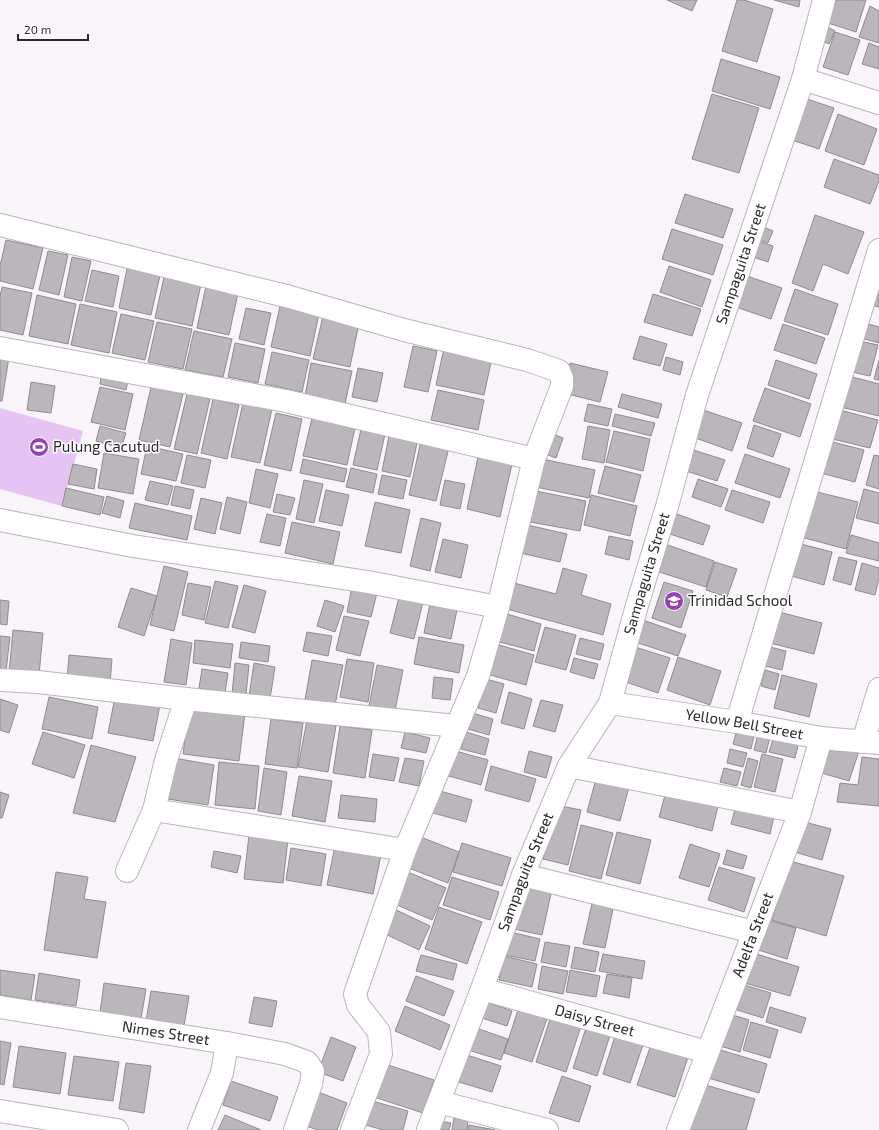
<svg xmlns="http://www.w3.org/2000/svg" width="879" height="1130" font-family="'Exo 2',sans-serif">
  <rect width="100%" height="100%" fill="#f8f4f9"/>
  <!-- green -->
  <path fill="#e6c3f3" d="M0 408 83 431 62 506 0 489Z"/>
  <!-- building -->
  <path fill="#bab6bb" stroke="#8f8c91" d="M667 0H697L692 11Z
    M737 0H744L773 9 757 62 722 51Z
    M774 0H800L799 7Z
    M836 0H866L856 32 828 23Z
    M870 6 879 11V43L859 37Z
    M822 24 835 31 829 44 816 38Z
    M835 32 860 40 848 75 823 67Z
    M869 43 879 47V69L862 64Z
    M721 59 780 77 770 109 712 91Z
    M712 94 759 108 739 173 692 159Z
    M807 99 834 108 819 149 792 140Z
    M838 114 877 129 864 165 825 151Z
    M834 159 879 175V181L870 204 824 187Z
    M685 194 733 209 723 238 675 223Z
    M815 215 864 232 848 274 823 264 813 291 792 283Z
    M759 225 773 231 768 243 754 238Z
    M672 229 723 245 713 275 662 259Z
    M752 239 773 246 768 262 747 255Z
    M6 240 43 248 33 289 0 281V266Z
    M48 251 68 255 59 295 39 290Z
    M72 257 91 261 82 301 64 297Z
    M128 264 161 271 151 315 119 308Z
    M669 266 711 280 702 307 660 292Z
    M92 270 119 276 113 307 85 301Z
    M741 274 782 288 771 319 730 305Z
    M879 276V307L868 304Z
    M164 277 201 284 192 326 155 318Z
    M206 286 238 293 229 335 197 328Z
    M2 287 32 293 23 335 0 330V296Z
    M795 289 838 304 828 335 784 321Z
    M653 294 701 309 692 336 644 322Z
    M37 295 76 304 68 344 29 336Z
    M80 304 117 312 109 353 71 345Z
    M280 306 319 314 310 356 271 347Z
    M246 308 271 313 264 345 239 339Z
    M121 314 154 321 145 360 112 353Z
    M323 316 359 323 350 367 313 359Z
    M157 322 192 329 183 369 148 362Z
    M861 322 879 327V343L857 337Z
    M783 324 825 338 816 364 774 350Z
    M194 331 232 339 223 377 185 370Z
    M640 336 667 344 660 366 633 359Z
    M855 340 878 345 870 376 847 371Z
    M235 343 265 349 258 383 228 377Z
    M413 346 437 351 428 392 404 387Z
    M444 348 492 358 484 395 436 385Z
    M272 352 309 360 302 392 265 384Z
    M0 355 9 357 2 401H0Z
    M666 357 683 362 680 375 663 370Z
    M776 360 817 374 809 399 768 385Z
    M879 360V380L874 379Z
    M311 363 352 371 345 404 305 396Z
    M570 363 608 372 600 402 563 393Z
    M358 368 383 373 377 402 352 397Z
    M102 370 129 375 126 390 100 384Z
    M845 375 879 384V416L836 406Z
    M31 382 55 386 51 413 27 410Z
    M100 387 133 394 125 430 91 422Z
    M151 387 183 394 170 447 139 440Z
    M765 388 811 404 800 437 753 421Z
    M438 390 484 400 478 430 431 420Z
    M187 394 210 399 197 454 174 449Z
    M622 394 662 404 658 418 618 407Z
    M213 399 239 405 227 459 201 453Z
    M243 403 272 409 260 463 231 457Z
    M588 404 612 409 608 426 584 421Z
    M700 409 742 423 732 451 690 436Z
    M836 409 878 420 870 448 828 438Z
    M276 413 302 419 291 471 264 465Z
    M615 414 655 423 651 436 612 426Z
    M312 418 355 428 347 465 303 456Z
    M754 425 781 434 773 457 747 448Z
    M100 426 126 433 121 448 96 441Z
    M588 426 610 430 604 463 582 459Z
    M361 429 385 434 377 470 353 465Z
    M614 431 650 439 643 471 606 462Z
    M550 433 563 438 556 458 543 453Z
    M389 436 417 443 410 477 382 471Z
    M825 440 864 450 855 482 817 472Z
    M421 441 449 447 436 501 409 495Z
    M147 446 183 454 176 481 141 474Z
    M687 448 725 460 717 481 680 469Z
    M104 453 139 459 133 494 98 488Z
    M745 454 790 469 780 498 735 483Z
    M187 455 211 460 205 488 181 483Z
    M874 455 879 456V489L866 485Z
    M478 457 512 464 500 517 467 509Z
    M537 458 595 470 589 498 531 486Z
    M303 459 347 469 344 482 300 473Z
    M73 464 97 469 94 489 68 484Z
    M605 466 641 475 634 502 598 493Z
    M351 468 377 474 373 493 346 487Z
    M256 469 278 474 270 508 249 503Z
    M382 475 407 480 403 499 378 494Z
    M698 479 728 489 721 507 692 497Z
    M304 480 323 484 314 523 296 519Z
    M445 480 465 484 460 509 440 505Z
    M150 481 173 486 168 505 145 500Z
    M175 486 194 490 190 509 171 505Z
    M66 488 104 497 100 515 62 506Z
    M864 489 879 493V524L856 518Z
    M326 490 349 495 342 526 319 521Z
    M531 490 586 501 580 531 525 521Z
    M732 490 770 502 763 523 725 510Z
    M813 491 858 502 846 549 801 537Z
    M277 494 295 498 290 515 273 512Z
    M591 495 637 506 630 536 584 525Z
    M107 496 124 501 120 518 102 513Z
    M227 497 247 502 240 534 220 529Z
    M201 498 222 503 215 534 194 529Z
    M375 502 410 510 401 553 365 546Z
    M135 503 192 516 187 540 129 528Z
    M674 513 710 526 703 545 667 533Z
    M267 514 286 518 280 546 260 542Z
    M421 518 441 523 430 571 410 566Z
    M292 522 340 532 333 564 285 553Z
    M523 524 567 534 560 562 516 552Z
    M851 535 879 543V561L846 553Z
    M609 536 633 541 629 560 605 554Z
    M443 539 468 545 461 578 435 572Z
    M659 542 714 561 706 587 650 569Z
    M797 543 832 552 824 585 788 575Z
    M839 557 857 561 851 585 833 580Z
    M715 562 737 569 727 597 706 590Z
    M862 563 879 568V578L875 595 855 590Z
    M164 566 188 572 174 631 150 625Z
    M563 568 587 575 581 595 611 604 603 635 503 608 510 582 556 594Z
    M215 581 238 586 228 628 205 623Z
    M664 582 693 591 681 628 652 618Z
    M188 583 211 587 204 620 182 615Z
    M244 585 266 591 255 633 232 627Z
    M352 587 377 593 371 617 347 612Z
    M131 588 157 596 144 636 118 627Z
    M400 593 424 598 414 639 390 633Z
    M431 599 458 605 451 639 424 633Z
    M0 600 9 601 7 625 0 624Z
    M325 600 344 606 335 632 317 626Z
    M775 611 822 623 814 654 766 642Z
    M500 612 541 624 534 651 492 640Z
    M344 616 369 621 360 656 336 650Z
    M637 618 686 635 678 656 629 640Z
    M545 627 576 635 566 670 535 662Z
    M13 630 43 633 39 675 9 673Z
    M307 632 332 636 328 656 303 651Z
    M0 636 10 637 6 671 0 670Z
    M419 637 464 645 459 673 414 664Z
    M580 638 604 644 600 660 576 654Z
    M171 639 192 643 186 685 164 682Z
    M195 640 233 644 230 668 193 663Z
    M241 642 270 646 268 662 239 658Z
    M492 643 534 655 526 685 483 673Z
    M762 645 786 651 782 670 757 664Z
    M632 646 670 658 658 693 620 680Z
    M69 655 112 659 110 684 67 681Z
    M678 657 721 671 710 705 667 690Z
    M574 658 598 664 594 679 570 672Z
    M347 659 374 663 368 702 340 697Z
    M312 660 343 665 335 705 305 700Z
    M235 663 249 665 246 695 232 694Z
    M254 663 275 667 270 699 249 696Z
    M377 665 403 670 394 716 368 711Z
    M202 669 228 673 225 693 199 688Z
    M765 670 779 674 775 690 761 686Z
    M782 675 817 684 809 717 774 708Z
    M434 677 453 679 450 700 432 698Z
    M486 679 504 684 496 713 478 708Z
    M509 692 532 699 524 729 501 723Z
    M49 697 98 707 92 739 42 729Z
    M115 697 160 705 153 741 108 733Z
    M0 699 18 705 9 733 0 730Z
    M541 700 563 705 555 732 533 726Z
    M189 706 245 713 239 761 183 754Z
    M472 713 493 719 489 735 468 729Z
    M271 719 303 723 297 768 265 764Z
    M307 720 336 726 328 772 298 767Z
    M340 726 372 730 365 778 333 773Z
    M738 727 755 731 751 749 733 744Z
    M43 732 85 745 74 778 32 764Z
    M405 732 430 738 426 753 401 748Z
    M466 732 489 739 485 755 461 749Z
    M758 734 770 737 766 753 754 750Z
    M774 736 799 742 795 758 769 752Z
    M827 741 859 751 849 781 818 772Z
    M91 745 136 757 115 822 73 813Z
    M730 749 747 753 743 767 727 763Z
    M452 750 488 760 481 785 445 775Z
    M529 751 552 757 546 778 524 772Z
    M373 754 399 758 394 781 369 777Z
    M762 754 783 759 775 792 754 787Z
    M168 757 214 765 208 805 161 798Z
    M862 757 879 759V806L837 802 840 783 858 785Z
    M405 758 424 761 419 786 399 782Z
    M748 758 758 761 751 788 741 785Z
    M219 762 259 766 255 809 215 805Z
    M491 766 536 779 529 802 485 790Z
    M264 768 287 772 281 815 258 811Z
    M724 768 741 772 737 786 720 782Z
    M299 776 332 781 325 822 292 816Z
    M596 779 629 787 620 821 587 812Z
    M667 788 719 802 712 831 659 817Z
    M440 791 472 800 466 822 433 813Z
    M0 792 9 795 2 818H0Z
    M341 795 377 799 375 822 338 818Z
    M737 802 775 812 770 834 731 824Z
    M556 805 581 810 568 865 543 859Z
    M801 821 831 829 822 860 791 851Z
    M581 825 613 833 601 879 569 871Z
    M617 832 651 840 640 884 606 875Z
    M249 835 288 839 283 883 244 879Z
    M418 836 459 852 448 883 406 867Z
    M462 843 511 858 502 886 453 872Z
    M690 844 720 854 709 887 679 878Z
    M335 846 381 855 373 894 327 885Z
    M291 848 326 854 321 886 286 880Z
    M727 850 747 856 743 869 723 864Z
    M214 851 241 856 237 873 211 867Z
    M790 861 844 876 826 936 772 920Z
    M719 867 755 878 744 912 708 900Z
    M403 870 446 888 432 920 390 902Z
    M56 872 88 877 84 899 106 902 97 958 44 950Z
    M452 877 499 892 490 920 443 905Z
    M525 883 552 889 542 935 514 929Z
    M593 899 614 904 605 948 583 944Z
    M390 907 430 926 419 950 379 931Z
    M439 907 482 922 467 964 425 949Z
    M761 918 796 928 787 959 752 948Z
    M510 932 540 939 535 961 505 955Z
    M545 942 570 946 566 967 541 962Z
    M575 947 599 952 595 972 571 968Z
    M750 952 799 967 790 996 741 982Z
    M603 954 645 961 642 979 599 971Z
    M421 955 457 964 453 980 416 971Z
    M504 956 537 964 532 987 499 980Z
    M542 966 568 971 563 994 538 989Z
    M0 970 35 975 31 1000 0 995Z
    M570 970 600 976 596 997 566 992Z
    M39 973 80 980 76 1006 35 1000Z
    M607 974 632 978 629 998 603 993Z
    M416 976 454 991 444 1016 406 1001Z
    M104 983 146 989 141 1019 100 1013Z
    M744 985 771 993 763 1018 737 1010Z
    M151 991 189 996 184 1026 146 1021Z
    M254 997 277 1001 272 1027 249 1023Z
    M487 1002 512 1011 507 1026 482 1018Z
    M405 1006 450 1025 440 1050 395 1031Z
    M519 1007 548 1016 532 1062 504 1053Z
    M770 1007 806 1018 801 1033 766 1022Z
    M553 1010 583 1020 566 1072 536 1062Z
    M726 1013 749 1020 740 1052 717 1045Z
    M588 1022 612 1029 597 1076 573 1068Z
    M751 1022 778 1030 770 1058 743 1050Z
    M476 1028 508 1039 501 1060 468 1050Z
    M615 1036 643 1045 630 1083 603 1074Z
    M331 1037 356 1047 343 1081 318 1072Z
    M653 1039 690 1051 675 1097 637 1085Z
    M0 1041 11 1043 4 1085 0 1084Z
    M19 1046 66 1053 60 1094 13 1087Z
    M714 1048 767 1064 759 1093 705 1077Z
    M467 1055 501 1066 492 1092 459 1082Z
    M74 1056 119 1062 113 1101 68 1095Z
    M126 1063 151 1066 144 1113 119 1109Z
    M382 1063 434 1080 423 1113 371 1096Z
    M562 1076 591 1086 579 1122 549 1113Z
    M231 1081 278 1097 270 1121 223 1105Z
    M698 1083 755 1099 746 1130H684Z
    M318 1092 347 1103 337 1130H318L306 1126Z
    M365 1099 408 1111 403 1130H383L359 1123Z
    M225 1115 261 1130H218Z
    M454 1118 468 1121 467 1130H452Z
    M439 1121 451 1123 449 1130H437Z
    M469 1125 495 1130H468Z"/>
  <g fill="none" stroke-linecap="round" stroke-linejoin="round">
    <defs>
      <g id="minor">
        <path d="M803 79 879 103"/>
        <path d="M0 225 290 297 404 330 527 360 559 371 562 378V386L534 459 498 607 478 676 405 850 355 994 358 1005 379 1032 381 1054 352 1130"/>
        <path d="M0 348 286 401 534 459"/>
        <path d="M0 520 133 546 368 582 498 607"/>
        <path d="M0 680 38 682 186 699 456 726"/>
        <path id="s1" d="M610 703 737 722 821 738 879 743"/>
        <path d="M737 722 879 250"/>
        <path d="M863 742 879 689"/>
        <path d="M569 766 800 812"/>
        <path d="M154 810 166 760 186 699"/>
        <path d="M127 871 154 810 405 850"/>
        <path d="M523 875 754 932"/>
        <path id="s2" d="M482 989 707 1052"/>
        <path id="s3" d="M0 1007 227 1043 285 1054 307 1062 313 1071 311 1084 295 1130"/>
        <path d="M439 1102 547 1130"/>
        <path d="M0 1111 117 1130"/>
        <path d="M199 1130 222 1073 227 1043"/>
        <path id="s4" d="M428 1130 482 989 523 875 569 766 610 703 638 602 668 503 697 395 803 79 824 0"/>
        <path id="s5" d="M678 1130 800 812 821 738"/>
      </g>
    </defs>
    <!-- minor casing -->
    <use href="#minor" stroke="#b9b5bb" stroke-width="24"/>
    <!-- minor -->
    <use href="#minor" stroke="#fff" stroke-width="22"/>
  </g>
  <!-- icons -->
  <defs>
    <symbol id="stadium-disc" viewBox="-11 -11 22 22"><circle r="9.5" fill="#9643b2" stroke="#fff"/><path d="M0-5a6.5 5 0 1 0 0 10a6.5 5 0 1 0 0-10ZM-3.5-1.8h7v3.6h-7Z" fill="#fff"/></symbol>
    <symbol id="school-disc" viewBox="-11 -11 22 22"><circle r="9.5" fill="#9643b2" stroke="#fff"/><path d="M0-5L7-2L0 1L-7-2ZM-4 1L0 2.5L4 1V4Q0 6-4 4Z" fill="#fff"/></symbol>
  </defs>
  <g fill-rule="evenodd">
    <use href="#stadium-disc" x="28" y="436" width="22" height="22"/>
    <use href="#school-disc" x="663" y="590" width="22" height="22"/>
  </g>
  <g text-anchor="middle" stroke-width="3" stroke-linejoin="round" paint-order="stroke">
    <!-- street labels -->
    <g font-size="15" fill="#2a292b" stroke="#fff">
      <text dy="5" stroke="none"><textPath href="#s4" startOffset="924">Sampaguita Street</textPath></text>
      <text dy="5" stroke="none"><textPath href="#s4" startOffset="600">Sampaguita Street</textPath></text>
      <text dy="5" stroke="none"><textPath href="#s1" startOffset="136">Yellow Bell Street</textPath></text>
      <text dy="5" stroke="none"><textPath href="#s4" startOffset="276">Sampaguita Street</textPath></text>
      <text dy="5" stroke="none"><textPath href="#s5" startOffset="209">Adelfa Street</textPath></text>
      <text dy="5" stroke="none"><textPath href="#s2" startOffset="117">Daisy Street</textPath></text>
      <text dy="5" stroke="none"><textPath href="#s3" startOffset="168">Nimes Street</textPath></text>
    </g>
    <!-- poi labels -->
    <g font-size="15" fill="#2a292b" stroke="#fff" text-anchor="start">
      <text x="53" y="452">Pulung Cacutud</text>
      <text x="688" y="606">Trinidad School</text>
    </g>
  </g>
  <!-- scale -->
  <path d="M18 34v6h70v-6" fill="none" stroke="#2a292b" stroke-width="2"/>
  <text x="24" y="34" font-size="12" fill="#2a292b" stroke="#ffffff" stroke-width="3" paint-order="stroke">20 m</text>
</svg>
